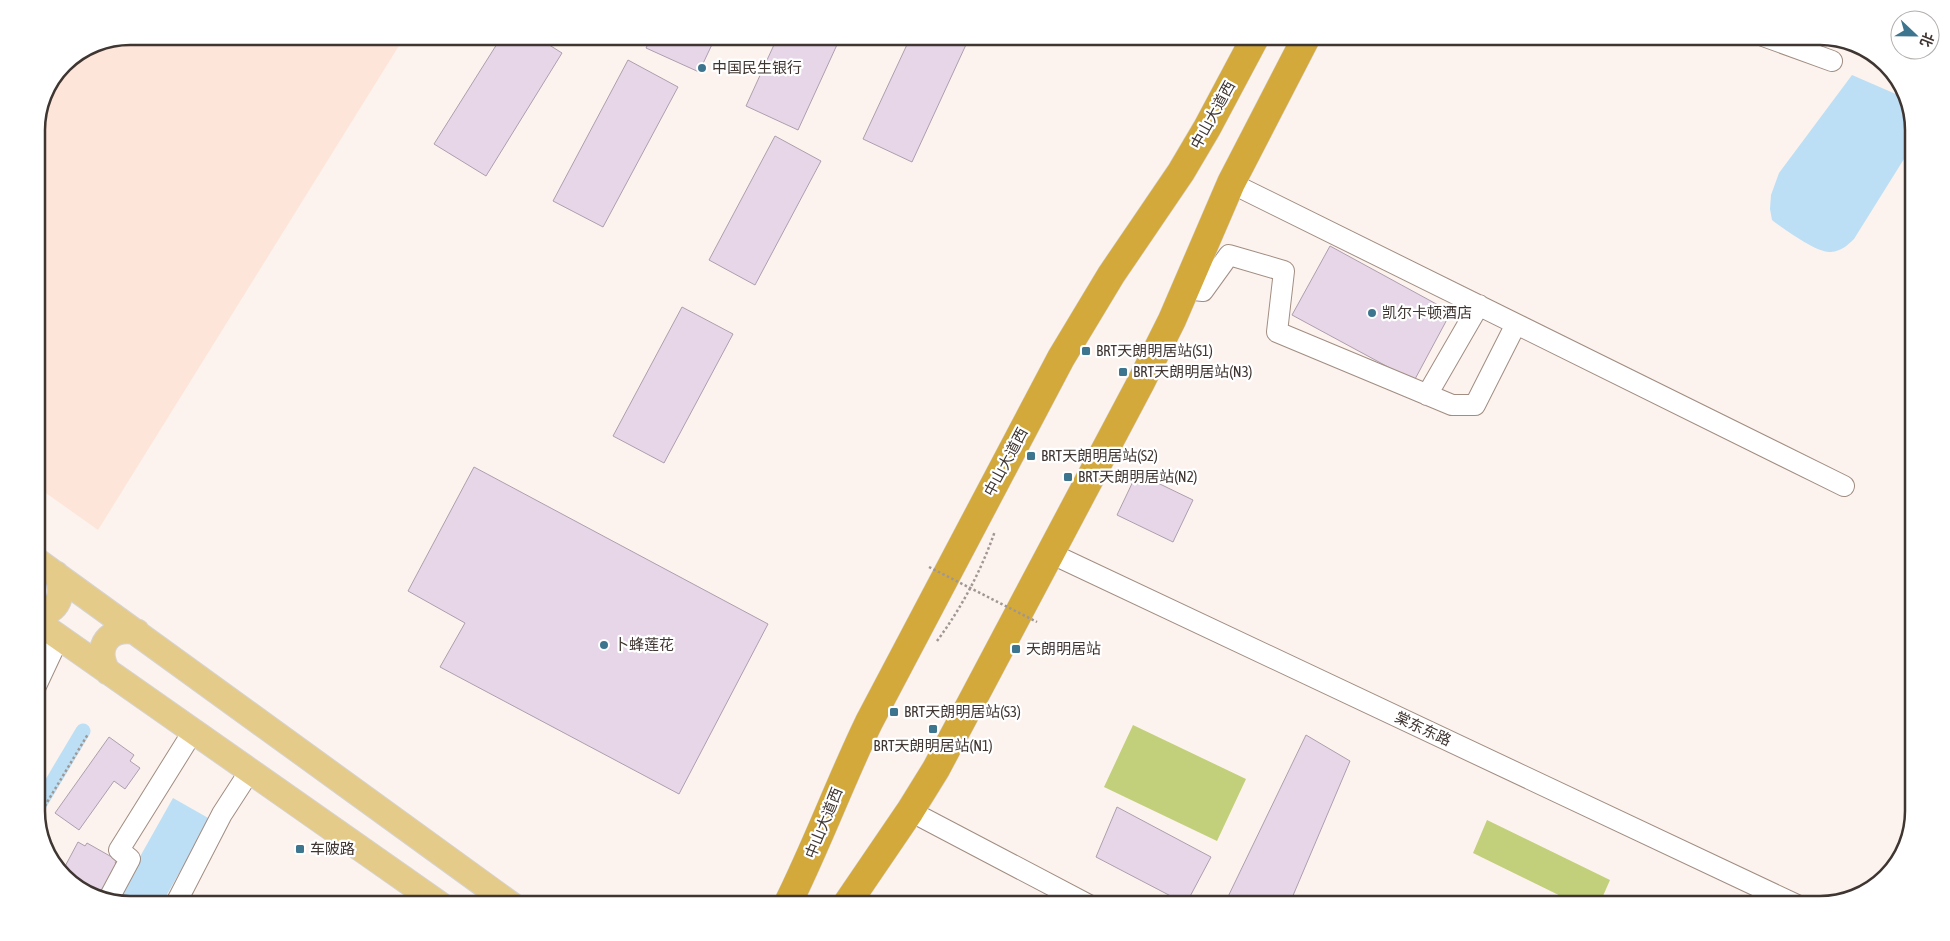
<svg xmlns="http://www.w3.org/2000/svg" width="1950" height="941" font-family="'Asap Condensed','Noto Sans SC',sans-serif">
  <rect width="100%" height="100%" fill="#fcf3ee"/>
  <!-- built -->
  <path fill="#fde5d9" d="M130 36H405L98 530 36 486V124L64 64 94 43Z"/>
  <!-- green -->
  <path fill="#c2d07b" d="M1133 725 1246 779 1217 841 1104 787Z
    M1487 820 1610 880 1599 905H1579L1473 853Z"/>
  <!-- water -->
  <path fill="#bcdff5" d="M1852 75 1905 98 1914 124V143L1854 239C1847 246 1841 251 1831 252 1818 254 1782 228 1772 220L1770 209 1771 195 1779 173Z
    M173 798 210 819 161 905H130L115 901Z"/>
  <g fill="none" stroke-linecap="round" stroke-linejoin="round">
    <!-- canal -->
    <path stroke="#bcdff5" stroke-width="15" d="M36 810 83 731"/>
  </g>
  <!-- building -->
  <path fill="#e6d6e7" stroke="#ae9eae" d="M502 36H535L562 53 486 176 434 144Z
    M652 36H716L699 72 646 48Z
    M778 36H841L798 130 746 106Z
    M911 36H970L912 162 863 139Z
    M628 60 678 87 603 227 553 201Z
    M775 136 821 161 755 285 709 260Z
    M1330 246 1451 312 1414 381 1292 315Z
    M682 307 733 334 664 463 613 436Z
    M474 467 768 624 679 794 440 667 465 623 408 591Z
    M1137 473 1193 500 1173 542 1117 515Z
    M1306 735 1350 761 1289 905H1224Z
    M109 737 134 755 130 761 140 768 125 789 114 781 79 830 55 813Z
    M1117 807 1211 857 1186 904 1096 857Z
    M78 842 85 846 87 843 117 860 115 863 122 867 104 899 89 895 62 872Z"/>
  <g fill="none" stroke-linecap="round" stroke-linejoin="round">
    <defs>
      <path id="minor" d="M1763 36 1832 61
        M1231 183 1844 486
        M1185 289 1203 291 1229 255 1284 271 1277 332 1452 405H1475L1516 324
        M1427 395 1479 305
        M1050 553 1797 905
        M36 686 59 637
        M910 811 1089 905
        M108 900 130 859 119 850 187 741
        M175 905 222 814 244 780"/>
      <path id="major" d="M36 560 512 905
        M36 615C59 612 66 593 56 574
        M36 621 441 905
        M108 672C93 647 109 626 137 632"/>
      <path id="highway" d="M787 905C817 845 840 782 869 722L1061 358 1111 275 1181 172 1207 128 1256 36
        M846 905 910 811 936 769 1140 384 1172 320 1231 183 1307 36"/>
    </defs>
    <!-- minor casing -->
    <use href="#minor" stroke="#a18d82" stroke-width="22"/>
    <!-- major casing -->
    <use href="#major" stroke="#d5d3d2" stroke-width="27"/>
    <!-- highway casing -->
    <use href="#highway" stroke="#d5d3d2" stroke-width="29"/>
    <!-- path -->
    <path stroke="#a09793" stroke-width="2.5" stroke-dasharray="2.5 2.5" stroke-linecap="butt" d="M937 641C962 607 981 571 995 531
      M37 819 88 734"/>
    <!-- minor -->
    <use href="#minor" stroke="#fff" stroke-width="20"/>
    <!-- major -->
    <use href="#major" stroke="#e5cb8a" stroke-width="25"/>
    <!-- highway -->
    <use href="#highway" stroke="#d4a93c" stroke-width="28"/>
    <!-- path-bridge -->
    <path stroke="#a09793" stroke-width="2.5" stroke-dasharray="2.5 2.5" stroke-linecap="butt" d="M929 567 1037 622"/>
  </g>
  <!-- markers -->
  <g fill="#3d758f" stroke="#fff" stroke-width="2">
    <circle cx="702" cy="68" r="5"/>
    <circle cx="1372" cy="313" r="5"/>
    <rect x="1081" y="346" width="10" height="10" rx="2.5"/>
    <rect x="1118" y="367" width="10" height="10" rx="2.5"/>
    <rect x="1026" y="451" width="10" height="10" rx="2.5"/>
    <rect x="1063" y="472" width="10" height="10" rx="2.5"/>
    <circle cx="604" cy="645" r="5"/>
    <rect x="1011" y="644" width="10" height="10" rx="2.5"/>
    <rect x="889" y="707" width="10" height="10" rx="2.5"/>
    <rect x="928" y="724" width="10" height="10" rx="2.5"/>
    <rect x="295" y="844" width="10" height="10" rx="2.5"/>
  </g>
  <g text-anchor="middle" stroke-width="4.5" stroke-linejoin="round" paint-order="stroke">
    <!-- poi labels -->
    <g font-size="15" fill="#3f3632" stroke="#fff" text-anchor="start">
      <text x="712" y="73">中国民生银行</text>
      <text x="1382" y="318">凯尔卡顿酒店</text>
      <text x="1096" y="356">BRT天朗明居站(S1)</text>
      <text x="1133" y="377">BRT天朗明居站(N3)</text>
      <text x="1041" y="461">BRT天朗明居站(S2)</text>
      <text x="1078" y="482">BRT天朗明居站(N2)</text>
      <text x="614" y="650">卜蜂莲花</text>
      <text x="1026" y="654">天朗明居站</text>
      <text x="904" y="717">BRT天朗明居站(S3)</text>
      <text x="933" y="751" text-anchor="middle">BRT天朗明居站(N1)</text>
      <text x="310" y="854">车陂路</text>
    </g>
    <!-- street labels -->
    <g font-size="15" fill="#3f3632" stroke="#fff">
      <text transform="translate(1213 115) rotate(-61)" y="5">中山大道西</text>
      <text transform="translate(1006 462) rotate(-62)" y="5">中山大道西</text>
      <text transform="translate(1423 729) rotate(25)" y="5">棠东东路</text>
      <text transform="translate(824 823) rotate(-68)" y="5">中山大道西</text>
    </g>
  </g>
  <!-- crop -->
  <path d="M0 0H1950V941H0ZM130 45H1820A85 85 0 0 1 1905 130V811A85 85 0 0 1 1820 896H130A85 85 0 0 1 45 811V130A85 85 0 0 1 130 45Z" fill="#fff" fill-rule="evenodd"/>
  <path fill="none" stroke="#3f3632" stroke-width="2.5" d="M130 45H1820A85 85 0 0 1 1905 130V811A85 85 0 0 1 1820 896H130A85 85 0 0 1 45 811V130A85 85 0 0 1 130 45Z"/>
  <!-- north arrow -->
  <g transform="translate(1915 35) rotate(112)"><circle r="24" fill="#ffffff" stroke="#b2afad"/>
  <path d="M0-4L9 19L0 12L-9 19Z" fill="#3d758f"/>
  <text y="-8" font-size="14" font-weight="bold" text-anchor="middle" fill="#3f3632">北</text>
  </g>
</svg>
